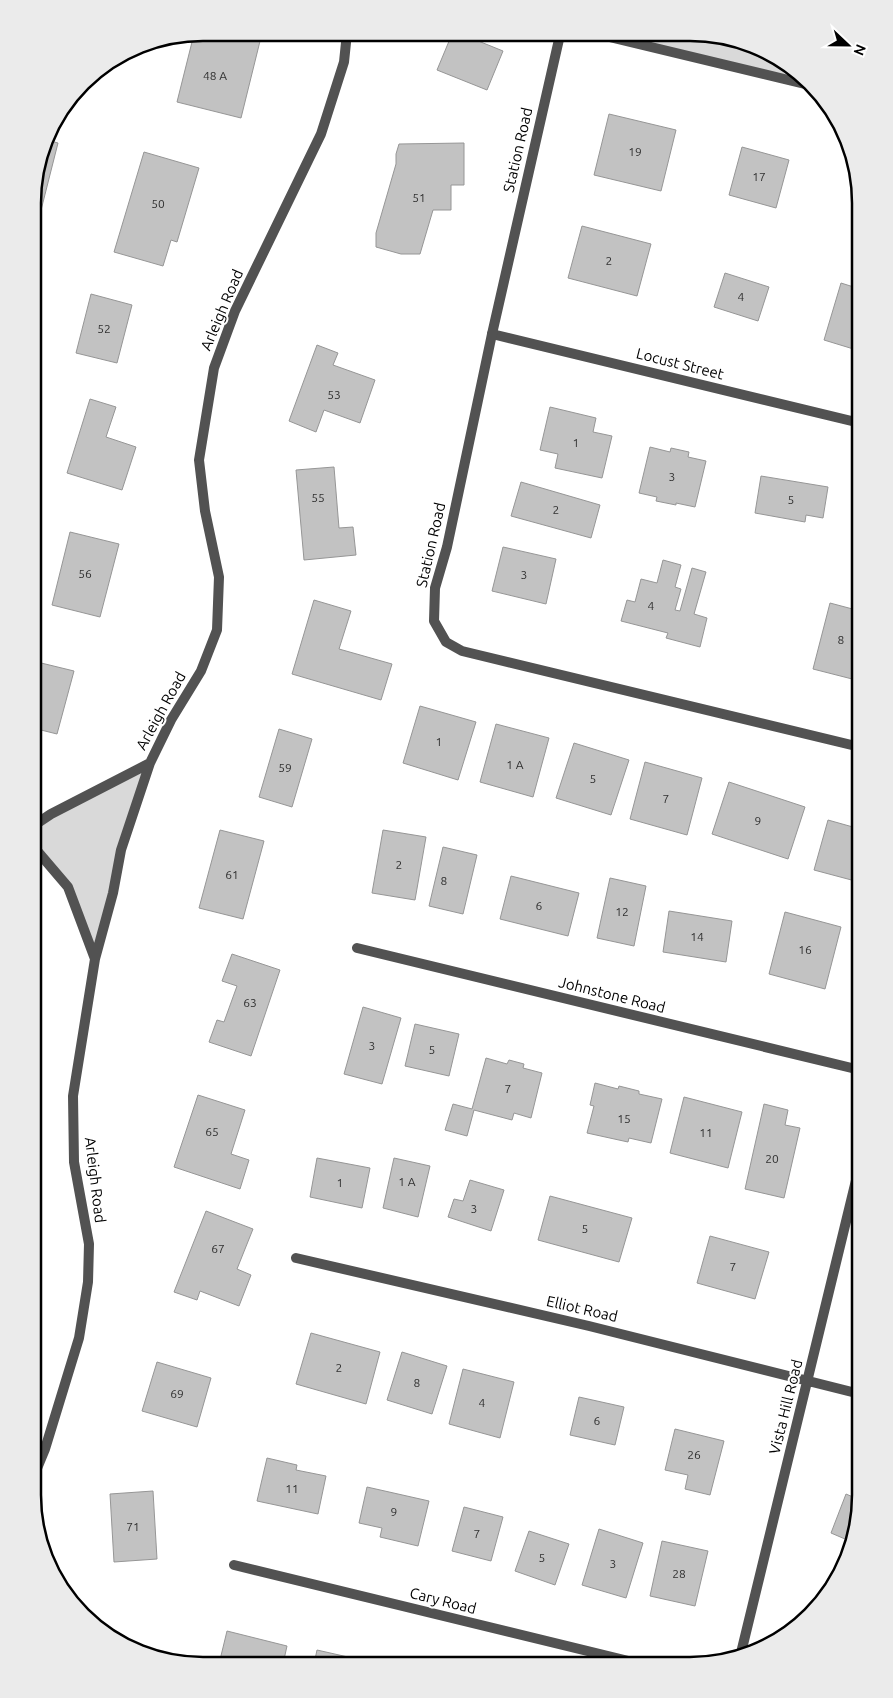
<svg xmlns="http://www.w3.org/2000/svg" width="893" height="1698" font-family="Ubuntu,sans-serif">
  <rect width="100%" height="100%" fill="#fff"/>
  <!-- green -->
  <path fill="#d9d9d9" d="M601 35 723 36 803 75 809 85Z
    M150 763 95 959 68 887 33 846V826Z"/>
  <!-- building -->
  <path fill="#c2c2c2" stroke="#969696" d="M203 32 262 33 241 118 177 102 194 34Z
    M452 34H461L503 51 487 90 437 70Z
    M609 114 676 130 661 191 594 175Z
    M47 140 58 143 37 226 34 225V181Z
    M464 143V185H451V210H433L420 254H401L376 247V233L396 164V154L399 144Z
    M742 147 789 160 776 208 729 195Z
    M144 152 199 168 177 242 171 240 163 266 114 252Z
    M582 226 651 244 637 296 568 278Z
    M725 273 769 287 758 321 714 307Z
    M841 283 860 289V351L824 340Z
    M91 294 132 305 117 363 76 353Z
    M317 345 338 353 333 365 375 380 360 423 324 410 316 432 289 421Z
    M90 399 116 407 106 437 136 447 122 490 67 473Z
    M550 407 596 418 593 432 612 436 602 478 555 468 558 454 540 450Z
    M650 447 670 452 671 448 689 452 688 457 706 461 695 507 676 503V505L656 501 657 497 639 493Z
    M334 467 339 528 353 527 356 555 304 560 296 470Z
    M761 476 828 487 823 518 806 515 805 522 755 513Z
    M521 482 600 505 591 538 511 516Z
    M70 532 119 544 100 617 52 605Z
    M503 547 556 559 546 604 492 591Z
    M663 560 681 565 675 587 681 589 675 610 680 611 692 568 706 572 694 614 707 618 700 647 666 638 668 633 621 621 627 600 635 602 641 579 657 583Z
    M314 600 351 611 339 649 392 664 381 700 292 674Z
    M33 603 39 605 35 623H33Z
    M830 603 860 611V681L813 669Z
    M33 661 74 671 57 734 33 728Z
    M420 706 476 722 458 780 403 763Z
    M496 724 549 738 533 797 480 782Z
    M279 729 312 739 292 807 259 797Z
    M574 743 629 760 611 815 556 798Z
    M645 762 702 778 687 835 630 819Z
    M729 782 805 807 788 859 712 834Z
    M828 820 860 829 859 882 814 870Z
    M220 830 264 841 243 919 199 908Z
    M383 830 426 837 415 900 372 893Z
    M443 847 477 855 463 914 429 906Z
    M511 876 579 893 568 936 500 919Z
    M610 878 646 886 634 946 597 938Z
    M669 911 732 921 726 962 663 952Z
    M785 912 841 927 825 989 769 974Z
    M232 954 280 970 251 1056 209 1042 217 1020 224 1022 237 986 222 981Z
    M363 1007 401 1018 382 1084 344 1074Z
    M415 1024 459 1034 449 1076 405 1066Z
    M486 1058 507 1064 509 1060 524 1064 523 1068 542 1073 531 1118 514 1113 512 1120 474 1110 467 1136 445 1130 453 1104 472 1109Z
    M595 1083 618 1089 619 1086 639 1091V1094L662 1099 651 1143 629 1138 628 1142 587 1133 594 1106 590 1105Z
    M198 1095 245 1110 231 1154 249 1160 240 1189 174 1167Z
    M684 1097 742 1112 728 1168 670 1153Z
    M764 1104 788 1110 785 1125 800 1128 784 1198 745 1189Z
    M317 1158 370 1168 362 1208 310 1197Z
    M394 1158 430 1166 418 1217 383 1208Z
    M470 1180 504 1190 491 1231 448 1217 454 1199 463 1201Z
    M550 1196 632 1218 619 1262 538 1240Z
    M206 1211 253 1229 237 1269 251 1275 239 1306 200 1291 197 1300 174 1292Z
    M710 1236 769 1252 755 1299 697 1283Z
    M311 1333 380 1352 366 1404 296 1384Z
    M402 1352 447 1366 432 1414 387 1400Z
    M157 1362 211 1378 197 1427 142 1411Z
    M463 1369 514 1382 500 1438 449 1424Z
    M579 1397 624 1407 615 1445 570 1435Z
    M675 1429 724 1441 710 1495 685 1489 688 1475 665 1470Z
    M267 1458 297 1465 296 1470 326 1476 318 1514 257 1501Z
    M367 1487 429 1501 418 1546 380 1537 382 1528 359 1523Z
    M153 1491 157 1559 114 1562 110 1494Z
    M846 1494 860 1500 852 1542 831 1533Z
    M464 1507 503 1517 491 1561 452 1551Z
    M599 1529 643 1543 626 1598 582 1585Z
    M529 1531 569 1544 555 1585 515 1571Z
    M662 1541 708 1551 695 1606 650 1596Z
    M227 1631 287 1646 283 1664H219Z
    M317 1650 370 1662 369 1665 314 1664Z"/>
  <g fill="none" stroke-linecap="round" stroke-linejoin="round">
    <!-- minor -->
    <path stroke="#525252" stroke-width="10" d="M601 35 809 85
      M492 334 860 423
      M33 826 51 814 150 763
      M33 846 68 887 95 959
      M357 948 860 1070
      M296 1258 589 1326 860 1394
      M33 1478 45 1449 79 1338 88 1282 89 1244 74 1162 73 1096 95 959 113 893 121 850 150 763 171 720 201 671 217 630 219 577 205 511 199 460 214 368 235 311 321 134 344 62 347 33
      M234 1565 645 1665
      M740 1657 860 1164"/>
    <!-- tertiary -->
    <path stroke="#525252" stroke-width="10" d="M560 35 492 334 447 547 435 588 434 621 446 642 462 651 860 747"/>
  </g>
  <g text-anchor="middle" stroke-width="4" stroke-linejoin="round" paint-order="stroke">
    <!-- number labels -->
    <g font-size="12" fill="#303030">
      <text x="215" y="80">48 A</text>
      <text x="635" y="156">19</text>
      <text x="759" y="181">17</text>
      <text x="419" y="202">51</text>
      <text x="158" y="208">50</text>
      <text x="609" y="265">2</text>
      <text x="741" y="301">4</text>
      <text x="104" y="333">52</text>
      <text x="334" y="399">53</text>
      <text x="576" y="447">1</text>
      <text x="672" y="481">3</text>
      <text x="318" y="502">55</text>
      <text x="791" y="504">5</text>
      <text x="556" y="514">2</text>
      <text x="85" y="578">56</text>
      <text x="524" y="579">3</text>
      <text x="651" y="610">4</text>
      <text x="841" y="644">8</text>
      <text x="439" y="746">1</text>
      <text x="515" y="769">1 A</text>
      <text x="285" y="772">59</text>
      <text x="593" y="783">5</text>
      <text x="666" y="803">7</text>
      <text x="758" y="825">9</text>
      <text x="399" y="869">2</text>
      <text x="232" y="879">61</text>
      <text x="444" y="885">8</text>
      <text x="539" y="910">6</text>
      <text x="622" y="916">12</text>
      <text x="697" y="941">14</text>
      <text x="805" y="954">16</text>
      <text x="250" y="1007">63</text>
      <text x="372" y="1050">3</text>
      <text x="432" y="1054">5</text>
      <text x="508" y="1093">7</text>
      <text x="624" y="1123">15</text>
      <text x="212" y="1136">65</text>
      <text x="706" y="1137">11</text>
      <text x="772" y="1163">20</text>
      <text x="407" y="1186">1 A</text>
      <text x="340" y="1187">1</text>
      <text x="474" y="1213">3</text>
      <text x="585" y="1233">5</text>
      <text x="218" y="1253">67</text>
      <text x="733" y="1271">7</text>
      <text x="339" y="1372">2</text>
      <text x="417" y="1387">8</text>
      <text x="177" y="1398">69</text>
      <text x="482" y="1407">4</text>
      <text x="597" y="1425">6</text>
      <text x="694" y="1459">26</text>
      <text x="292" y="1493">11</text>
      <text x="394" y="1516">9</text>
      <text x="133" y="1531">71</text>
      <text x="477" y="1538">7</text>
      <text x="542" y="1562">5</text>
      <text x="613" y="1568">3</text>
      <text x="679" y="1578">28</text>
    </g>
    <!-- street labels -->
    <g font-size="15" fill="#000" stroke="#fff">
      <text transform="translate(518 150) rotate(-77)" y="5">Station Road</text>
      <text transform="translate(222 310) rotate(-67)" y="5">Arleigh Road</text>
      <text transform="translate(680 364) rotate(14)" y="5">Locust Street</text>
      <text transform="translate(431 545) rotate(-77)" y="5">Station Road</text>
      <text transform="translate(161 711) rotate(-61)" y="5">Arleigh Road</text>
      <text transform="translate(612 995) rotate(14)" y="5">Johnstone Road</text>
      <text transform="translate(95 1180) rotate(83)" y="5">Arleigh Road</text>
      <text transform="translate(582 1309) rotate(13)" y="5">Elliot Road</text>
      <text transform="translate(786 1407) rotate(-76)" y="5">Vista Hill Road</text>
      <text transform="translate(443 1601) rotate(14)" y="5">Cary Road</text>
    </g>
  </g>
  <!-- crop -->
  <path d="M0 0H893V1698H0ZM203 41H690A162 162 0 0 1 852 203V1495A162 162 0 0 1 690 1657H203A162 162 0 0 1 41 1495V203A162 162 0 0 1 203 41Z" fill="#ebebeb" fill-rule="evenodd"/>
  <path fill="none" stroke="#000" stroke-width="2.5" d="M203 41H690A162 162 0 0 1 852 203V1495A162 162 0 0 1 690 1657H203A162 162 0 0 1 41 1495V203A162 162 0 0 1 203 41Z"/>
  <!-- north arrow -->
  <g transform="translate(848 45) rotate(112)" stroke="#ffffff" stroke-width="4" paint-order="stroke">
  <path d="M0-4L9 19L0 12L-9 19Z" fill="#000000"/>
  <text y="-8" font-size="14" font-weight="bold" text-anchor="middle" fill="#000000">N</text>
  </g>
</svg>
